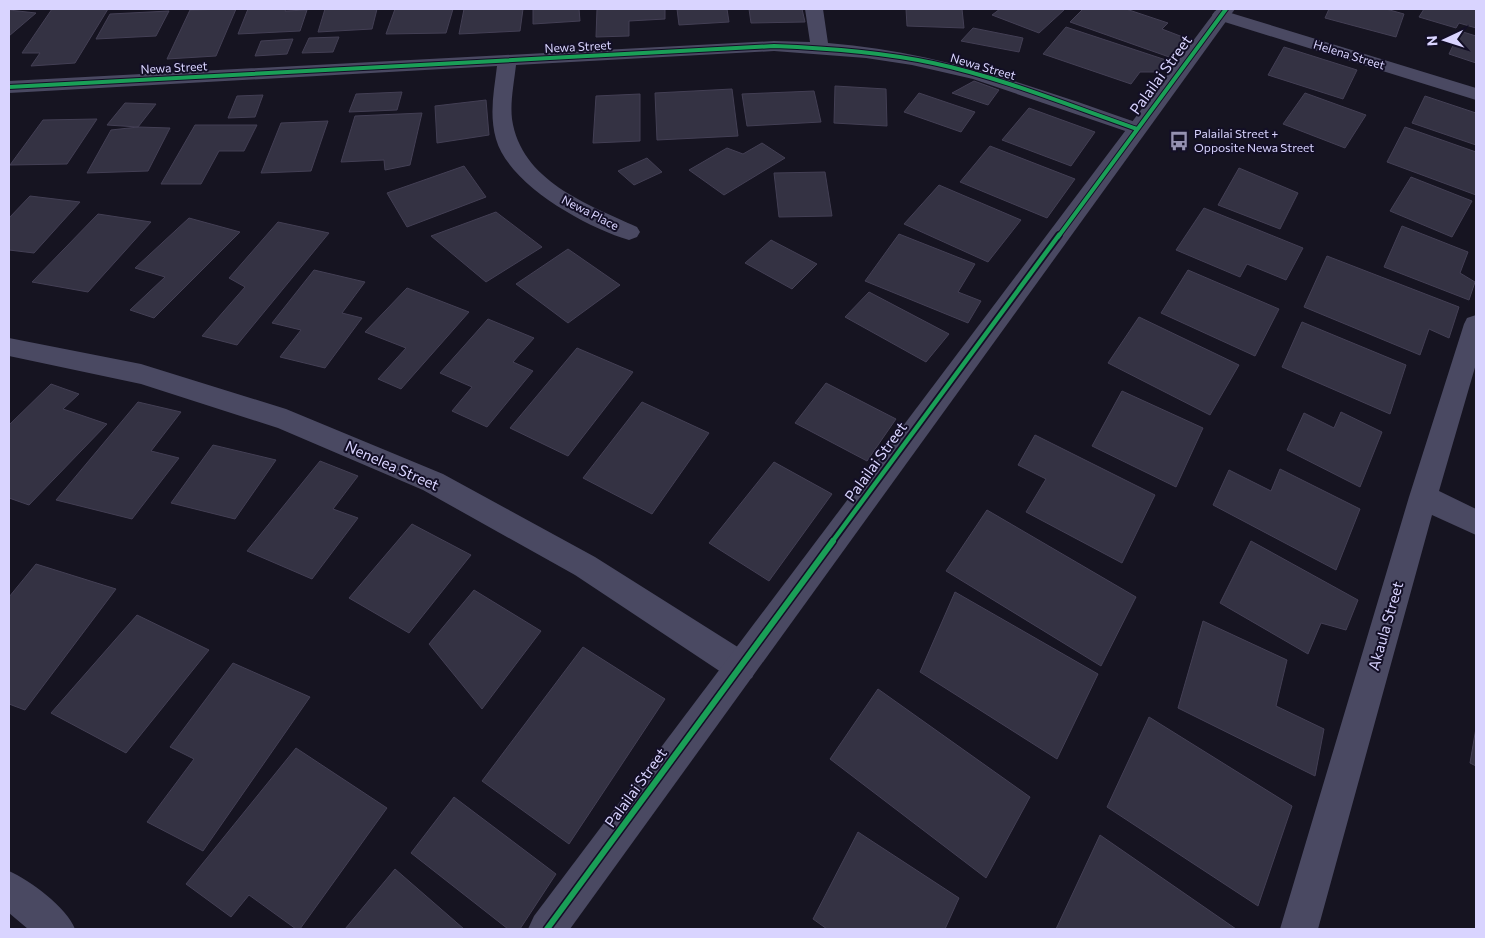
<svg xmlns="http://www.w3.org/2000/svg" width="1485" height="938" font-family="Commissioner,sans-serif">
  <rect width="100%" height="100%" fill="#161421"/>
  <!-- building -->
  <path fill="#343243" stroke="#433f54" d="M52 9H108L75 63 31 66 40 53H22Z
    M236 9 216 56 167 59 190 10Z
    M248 9H286L285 11 307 10 300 31 238 34Z
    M325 9H377L372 29 318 32Z
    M395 9H453L446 33 386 34Z
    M464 9H523L520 31 459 34Z
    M533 9H579L580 21 533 24Z
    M597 9H665V19L629 21V36L596 37Z
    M677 9H727L729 22 679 25Z
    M749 9H802L805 22 751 23Z
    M906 9H962L964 28 907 26Z
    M1000 9H1060L1064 10 1039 33 992 15Z
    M1083 9H1126L1168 23 1162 29 1188 39 1172 58 1070 22Z
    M1329 9H1386L1404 14 1396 37 1325 18Z
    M1424 9H1476V28L1459 23 1456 28 1419 17Z
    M9 10 36 13 9 36Z
    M169 11 156 36 96 39 110 14Z
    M1066 27 1166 60 1158 72H1140L1131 84 1043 54Z
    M973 28 1023 38 1019 52 961 41Z
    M1460 31 1476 36V63L1449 54Z
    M339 37 333 52 302 53 309 38Z
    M293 39 287 54 255 56 261 41Z
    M1284 47 1357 70 1343 99 1268 75Z
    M974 81 999 90 988 105 952 93Z
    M835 86 886 89 887 126 834 123Z
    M732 89 738 136 657 140 655 93Z
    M814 91 821 122 747 126 742 94Z
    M402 92 397 110 349 112 356 94Z
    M919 93 975 112 961 132 904 112Z
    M1305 93 1366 115 1345 148 1283 124Z
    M640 94V141L593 143 596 96Z
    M263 95 255 117 228 118 237 96Z
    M1425 96 1476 113V145L1412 123Z
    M486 100 489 135 437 143 435 106Z
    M125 103 156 104 138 127 107 125Z
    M1029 108 1095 132 1071 166 1002 140Z
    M422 113 410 165 385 170 384 160 341 162 355 116Z
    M97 119 67 164 10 165 43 120Z
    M328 121 311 171 261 173 281 123Z
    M195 125H257L244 151H219L201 184H161Z
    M138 127 170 128 148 171 87 173 111 130Z
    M1405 127 1476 152V195L1387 162Z
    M762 143 785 158 724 195 689 170 727 148 743 154Z
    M990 146 1075 179 1047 218 960 182Z
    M647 158 662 172 634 185 618 171Z
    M464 166 486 197 407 227 387 193Z
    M1239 168 1298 193 1280 229 1218 205Z
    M825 172 832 216 779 217 774 173Z
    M1411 177 1472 201 1452 237 1390 211Z
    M939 185 1021 220 988 262 904 224Z
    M30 196 80 202 34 253 9 250V218Z
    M1204 208 1303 248 1286 280 1247 264 1240 277 1176 250Z
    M496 212 542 247 486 282 431 236Z
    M98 214 151 222 88 292 32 282Z
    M189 218 240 232 154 318 130 310 165 277 135 268Z
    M278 222 329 233 237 345 202 336 245 287 229 278Z
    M1402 226 1468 252 1460 273 1475 282 1469 300 1384 267Z
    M899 234 975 264 958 292 981 301 968 323 865 281Z
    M771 240 817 264 792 289 745 263Z
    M568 249 620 285 568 323 516 284Z
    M1327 256 1459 307 1449 338 1429 329 1420 355 1304 307Z
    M314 270 365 282 342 313 362 318 325 368 280 357 301 330 272 323Z
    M1188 270 1279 309 1255 356 1161 313Z
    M407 288 469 312 401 389 378 379 406 348 365 332Z
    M869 292 949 334 926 362 845 317Z
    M1139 317 1239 365 1210 415 1108 363Z
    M488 319 534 338 513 362 533 371 487 427 452 411 472 387 440 373Z
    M1302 322 1406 365 1390 414 1282 367Z
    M577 348 633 372 568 456 510 428Z
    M826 383 896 419 867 461 795 423Z
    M51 384 79 394 63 409 107 424 29 505 9 498V425Z
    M1122 391 1203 428 1176 487 1092 446Z
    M138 402 181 412 151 451 179 458 132 519 56 500Z
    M642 402 709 433 652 514 583 478Z
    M1341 412 1382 432 1360 487 1287 450 1304 413 1334 428Z
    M1035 435 1155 495 1122 563 1026 512 1046 479 1018 465Z
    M213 445 276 460 235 519 171 503Z
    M320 461 358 476 333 509 358 518 312 579 247 551Z
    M774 462 832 494 769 581 709 543Z
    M1280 469 1360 509 1336 570 1213 505 1229 470 1271 491Z
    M987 510 1136 597 1101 666 946 571Z
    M412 524 471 555 409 633 349 598Z
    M1251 541 1358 600 1346 630 1321 623 1308 654 1220 603Z
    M36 564 116 589 25 710 9 704V597Z
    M474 590 541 631 482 709 429 644Z
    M955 592 1098 674 1057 759 920 672Z
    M137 615 209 650 126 753 51 713Z
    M1203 621 1287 660 1276 706 1324 729 1315 776 1178 708Z
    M583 647 665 699 569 844 482 781Z
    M233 663 310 697 203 851 147 822 194 759 170 747Z
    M878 689 1030 797 986 878 830 759Z
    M1149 717 1292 806 1258 906 1107 807Z
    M1476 728V766L1470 763Z
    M296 748 387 808 300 929H296L249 895 231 917 186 884Z
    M454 797 556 874 520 929H508L411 853Z
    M858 832 959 898 945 929H827L813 919Z
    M1100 835 1236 929H1056Z
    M395 869 464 929H345Z"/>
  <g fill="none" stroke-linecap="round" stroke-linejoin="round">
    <!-- minor -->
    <path fill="#4a4962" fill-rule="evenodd" d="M805 9H823L828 43C941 52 1038 88 1144 125L1147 129 1144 133 1137 135 973 79 912 65 866 58 774 51 516 65C514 83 510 102 512 119 521 181 587 204 637 227L640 232 637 237 629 240C586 227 509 185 496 139 489 114 494 91 497 66L9 93V81L774 41 810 42Z
      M1221 10 1476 88V100L1215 19 1212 15 1215 11Z
      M1476 315V364L1439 491 1476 509V535L1432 515 1318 929H1280L1409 497 1464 324 1467 318Z
      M9 338 141 364 286 409 443 474 595 557 752 656 757 667 752 678 741 682 730 678 575 575 423 490 278 428 141 384 9 356Z
      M9 871C30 880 67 908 75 929H28L9 913Z"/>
    <!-- tertiary -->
    <path fill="#4a4962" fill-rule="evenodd" d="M1217 9H1235L570 929H528L534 916Z"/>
    <defs>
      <path id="cycleway-far2" d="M9 87 774 46C828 48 881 52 933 63 1003 78 1070 106 1137 129
        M1058 237 1226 9"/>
      <path id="cycleway-far1" d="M832 542 1059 235"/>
      <path id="cycleway" d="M547 929 833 541"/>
    </defs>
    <!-- cycleway-far2 casing -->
    <use href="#cycleway-far2" stroke="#130f26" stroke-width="6"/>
    <!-- cycleway-far1 casing -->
    <use href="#cycleway-far1" stroke="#130f26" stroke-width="8"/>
    <!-- cycleway casing -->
    <use href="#cycleway" stroke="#130f26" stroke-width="9"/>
    <!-- cycleway-far2 -->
    <use href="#cycleway-far2" stroke="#1a9f57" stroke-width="4"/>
    <!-- cycleway-far1 -->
    <use href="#cycleway-far1" stroke="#1a9f57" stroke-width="4.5"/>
    <!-- cycleway -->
    <use href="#cycleway" stroke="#1a9f57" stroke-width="6"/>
  </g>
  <!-- icons -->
  <defs>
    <symbol id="bus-bare" viewBox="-9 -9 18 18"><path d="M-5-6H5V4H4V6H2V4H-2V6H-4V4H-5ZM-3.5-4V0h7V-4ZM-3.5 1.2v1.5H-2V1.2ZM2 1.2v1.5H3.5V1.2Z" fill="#9591b1" stroke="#130f26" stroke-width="2.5" paint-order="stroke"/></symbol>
  </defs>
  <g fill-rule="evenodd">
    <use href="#bus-bare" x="1165" y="127" width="28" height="28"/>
  </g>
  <g text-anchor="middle" stroke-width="4" stroke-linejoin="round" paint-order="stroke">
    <!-- far-street labels -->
    <g font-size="12" fill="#d9d4ff" stroke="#130f26">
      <text transform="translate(578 47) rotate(-3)" y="4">Newa Street</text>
      <text transform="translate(1349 55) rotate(17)" y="4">Helena Street</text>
      <text transform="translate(983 67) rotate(16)" y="4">Newa Street</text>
      <text transform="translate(174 68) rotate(-3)" y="4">Newa Street</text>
      <text transform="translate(590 213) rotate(27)" y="4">Newa Place</text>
    </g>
    <!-- far-poi labels -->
    <g font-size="12" fill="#d9d4ff" stroke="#130f26" text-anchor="start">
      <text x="1194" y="138">Palailai Street +<tspan x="1194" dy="14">Opposite Newa Street</tspan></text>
    </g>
    <!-- street labels -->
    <g font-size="15" fill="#d9d4ff" stroke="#130f26">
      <text transform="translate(1161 75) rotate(-54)" y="5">Palailai Street</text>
      <text transform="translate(876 462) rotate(-54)" y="5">Palailai Street</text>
      <text transform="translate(392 466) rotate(24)" y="5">Nenelea Street</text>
      <text transform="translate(1386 626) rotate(-74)" y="5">Akaula Street</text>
      <text transform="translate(636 788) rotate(-54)" y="5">Palailai Street</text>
    </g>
  </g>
  <!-- border -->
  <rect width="1485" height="938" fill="none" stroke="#d9d4ff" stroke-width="20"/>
  <!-- north arrow -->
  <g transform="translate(1445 40) rotate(266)" stroke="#130f26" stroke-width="4" paint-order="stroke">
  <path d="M0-4L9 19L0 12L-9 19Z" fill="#d9d4ff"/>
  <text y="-8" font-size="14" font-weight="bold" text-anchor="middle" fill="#d9d4ff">N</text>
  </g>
</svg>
